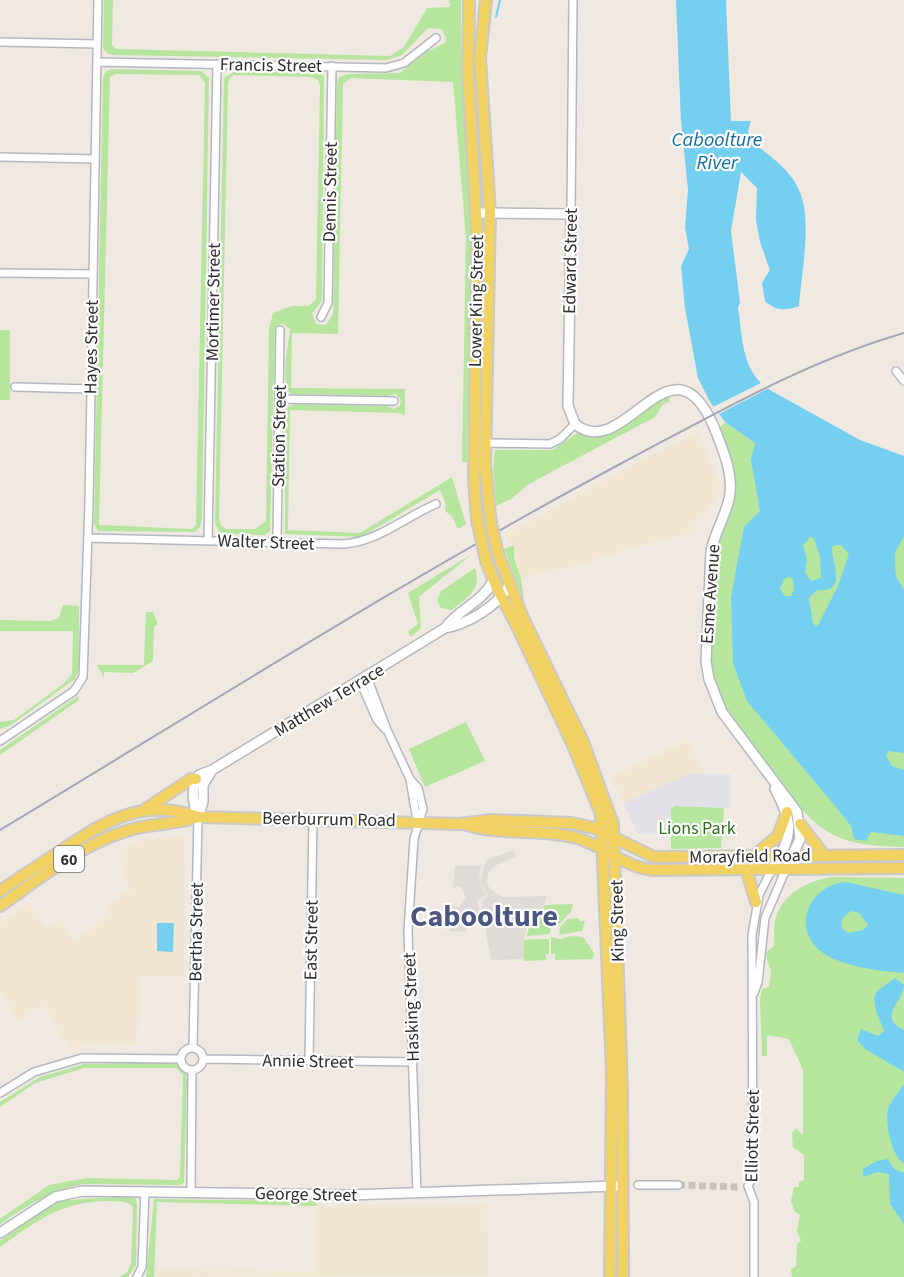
<svg xmlns="http://www.w3.org/2000/svg" width="904" height="1277" font-family="'Source Sans 3',sans-serif">
  <rect width="100%" height="100%" fill="#efe9e1"/>
  <!-- industrial -->
  <path fill="#e3e1e8" d="M689 774H730V808L674 806 671 810 670 834H638L623 803Z"/>
  <!-- education -->
  <path fill="#f0e6d1" d="M697 433 720 481 718 498 688 534 625 550 582 565 521 578 514 559V545L505 535 641 460Z
    M689 740 704 774H689L623 803 612 777Z
    M185 834 184 976H139L137 1046 89 1045 70 1049 43 1005 14 1023 16 1015 0 993V922L29 903 46 927 59 919 75 941 109 913 107 905 129 890 118 851 141 841Z
    M487 1203 489 1275 154 1277V1268L315 1272 318 1206Z"/>
  <!-- green -->
  <path fill="#b6e59e" fill-rule="evenodd" d="M104 0H113L112 45 116 49 390 56 404 47 427 8 450 7 449 0H461V69L472 232 467 462H462L466 238 453 82 351 78 343 84 338 334 292 333 291 388 405 389V415L399 413 290 410 288 530 360 533 452 477 466 524 458 529 452 516 445 511 446 504 440 490 361 537 285 534V413L289 406 295 404 387 406 393 409 400 406 401 400 396 394 387 396 291 394C279 382 289 344 290 329L282 323 275 329 270 531 265 535 224 534 219 532 215 523 224 78 235 71 317 73 324 76 322 301 312 313 316 324 326 325 333 314 337 82 339 78 347 74 400 73 426 52 445 43 446 38 442 29 428 28 402 55 387 60 113 55 108 54 103 48ZM234 75 312 77 318 80 320 85 316 299 309 306H292L273 313 269 329 266 521 256 529H226L221 525 219 519 228 83 230 78Z
    M111 69 201 71 209 78 202 519 200 527 195 532 98 531 94 524 103 79 105 72ZM115 74 199 75 205 83 196 525 192 529 99 525 110 77Z
    M0 330H10V400H0Z
    M670 397 669 402 663 404 655 417 529 484 511 499 496 506 493 468 495 450H553L577 433C627 446 629 407 670 397Z
    M725 422 755 443 904 512V847C835 846 816 833 777 776H769L722 712 709 679 711 551 730 481 716 432Z
    M514 545V559L521 578 524 601 504 549Z
    M472 554 419 597 421 628 411 637 408 632 418 624 408 593Z
    M475 568C482 590 467 598 452 610L441 608 437 601 441 591Z
    M63 605 79 606V670L75 679 11 725 0 729V722L14 720 62 685 72 674 73 631H0V620L50 621 59 618Z
    M146 612H153L158 624 154 627 153 661 133 673 104 672V678L97 665H144Z
    M78 696 79 700 0 755V750Z
    M466 722 485 761 425 787 409 749Z
    M674 806 724 808 721 848 671 849V810Z
    M833 877 904 878V1277H792L791 1269 796 1266 797 1244 801 1241 797 1231 800 1215 795 1212 791 1201 794 1187H799V1182L804 1180V1155L793 1147 792 1133 796 1128 803 1135V1070L789 1039 767 1035V1056H762L760 999 762 989 769 987 771 972 765 953 774 946C775 937 773 925 776 917 784 892 810 880 833 877Z
    M573 904 571 911 558 926H552L542 913 544 905Z
    M531 916C543 916 553 920 550 934L527 936Z
    M579 918V921H585L582 931 559 935 560 927 568 919Z
    M570 936 583 937 594 953 593 959 555 960V954H551V937L561 939Z
    M539 939H549V954H546V960L524 961 523 940Z
    M172 1062 183 1068 187 1075 184 1183 179 1185 83 1184C51 1190 27 1206 0 1224V1219L49 1185 87 1178 177 1180 180 1177 183 1075 176 1068H84L35 1083 0 1107V1102L40 1077 84 1064Z
    M128 1196 135 1197 137 1204 136 1265 128 1277H119L127 1272 131 1264 133 1207C127 1200 120 1202 111 1201 61 1201 40 1219 0 1247V1241L57 1201Z
    M154 1199 316 1201 317 1206 157 1202 154 1277H146Z"/>
  <!-- plaza -->
  <path fill="#dfdcd8" d="M514 850 515 857 493 867 488 873 487 882 490 889 503 897 547 896 542 915 530 916 524 938V959L491 960 483 917 482 901 488 896 480 882 486 860Z
    M455 866H481L479 881 486 896 478 900 479 915 468 917 466 932 450 931 452 904 455 907 460 906 466 898 462 888 456 886 453 889Z"/>
  <!-- water -->
  <path fill="#75cff0" fill-rule="evenodd" d="M676 0H726L731 121H751L748 131 750 141C768 154 790 169 799 190 813 219 801 275 799 306 785 311 776 311 765 301L762 283 770 270 760 242 756 220 757 188 741 172 731 231 740 302 738 308C743 339 741 369 768 389L860 440 904 456V536L895 553V565L896 576 904 590V753L888 751 886 756 892 766 904 770V836L871 832 866 841 854 839 851 826 836 807 747 701 733 663 731 597 744 527 760 511 751 460 755 443 725 422 710 402 698 378 685 308 681 266 689 249 685 228 688 190 681 121ZM810 537 814 538 820 557 821 578 811 581 805 572 807 561 803 545ZM836 545H841L849 554 838 586 817 627 813 623 809 598 817 590C849 594 831 560 832 547ZM789 577 793 579 794 590 791 596H785L780 589 784 579Z
    M846 882 904 895V973C879 971 835 966 817 948 791 921 814 884 846 882ZM852 911 859 913 868 925 863 930 848 933 842 928C841 918 844 915 852 911Z
    M157 923H174L173 952 157 951Z
    M895 978 904 985C904 1002 876 1016 904 1030V1072L865 1049 857 1040 861 1029 878 1036 884 1031 876 1011 874 998 876 992Z
    M904 1084V1163C891 1156 885 1123 888 1109 891 1100 899 1092 904 1084Z
    M888 1159 894 1169 904 1173V1224L890 1204 889 1174 877 1172 863 1177V1169L877 1161Z"/>
  <!-- pier -->
  <path fill="#efe9e1" d="M763 382 771 387 717 415 711 408Z"/>
  <g fill="none" stroke-linecap="round" stroke-linejoin="round">
    <!-- stream -->
    <path stroke="#75cff0" stroke-width="2" d="M496 17 500 0"/>
    <!-- street-tunnel -->
    <path stroke="#c8c4bd" stroke-width="7" stroke-dasharray="7 3.5" stroke-linecap="butt" d="M678 1185 741 1187"/>
    <defs>
      <path id="street" d="M0 42 97 44
        M97 62 386 68 404 63 436 38
        M0 157 95 159
        M571 214 573 0
        M0 273 93 274
        M321 317 328 303 332 66
        M896 371 904 381
        M15 387 90 389
        M280 399 394 401
        M486 443 550 444 560 439 575 424
        M88 538 344 544C379 541 405 517 436 504
        M208 540 217 64
        M277 542 280 330
        M367 677 387 730 410 779 417 821
        M360 681 377 720 385 729
        M0 741 74 691 83 677 89 503 98 0
        M410 779 418 788 423 809 414 839 408 931 417 1193
        M754 993 758 982 765 918 786 869
        M193 1047 198 817
        M181 1059a11 11 0 1 1 22 0a11 11 0 1 1-22 0Z
        M204 1059 413 1062
        M309 1061 313 818
        M0 1093 34 1072 82 1058 181 1059
        M638 1185H678
        M748 1186 753 1176 752 935 759 895 772 869
        M748 1186 754 1202V1277
        M191 1192 192 1070
        M137 1277 142 1267 145 1191"/>
      <path id="secondary" d="M477 213 571 214 568 406 575 424C626 466 674 318 718 437 725 455 734 479 729 499 725 517 715 532 711 551L706 661 709 679 722 712 797 812 800 839 786 869
        M445 628C458 609 482 603 493 581
        M198 817C193 803 190 788 199 775L212 770 445 628C468 624 497 606 509 586
        M198 817 203 802V785L212 770
        M772 869C793 836 794 825 775 789
        M0 1233 55 1197 82 1191 349 1195 616 1186"/>
      <path id="primary" d="M469 0 468 72 477 233 474 480 477 519
        M486 0 480 58 490 213 485 465 491 524
        M498 554 523 618 583 742 613 824 622 1091 623 1277
        M486 561 498 590 517 626 572 743 601 814 612 1072 610 1277
        M144 810 191 779H196
        M800 824 824 855
        M467 825C503 836 541 828 577 838 604 846 624 867 653 870L904 868
        M755 855 778 836 787 812
        M746 869 756 902
        M0 891C20 877 41 864 62 850 105 821 144 797 198 817L460 824 491 820 572 823 594 828 654 857 904 855
        M0 906C39 879 80 845 126 831 150 823 175 825 198 817"/>
    </defs>
    <!-- street casing -->
    <use href="#street" stroke="#b4b7c1" stroke-width="10"/>
    <!-- secondary casing -->
    <use href="#secondary" stroke="#b4b7c1" stroke-width="12"/>
    <!-- primary casing -->
    <use href="#primary" stroke="#c9c9c9" stroke-width="14"/>
    <!-- street -->
    <use href="#street" stroke="#fff" stroke-width="7"/>
    <!-- secondary -->
    <use href="#secondary" stroke="#fff" stroke-width="9"/>
    <!-- primary -->
    <use href="#primary" stroke="#f2d163" stroke-width="10"/>
    <!-- rail -->
    <path stroke="#a3a6b8" stroke-width="2" d="M0 830C206 706 410 576 622 463 713 415 804 362 904 333"/>
    <defs>
      <path id="primary-bridge" d="M477 519 486 561
        M491 524 498 554"/>
    </defs>
    <!-- primary-bridge casing -->
    <use href="#primary-bridge" stroke="#c9c9c9" stroke-width="14" stroke-linecap="butt"/>
    <!-- primary-bridge -->
    <use href="#primary-bridge" stroke="#f2d163" stroke-width="10"/>
  </g>
  <g text-anchor="middle" stroke-width="4.5" stroke-linejoin="round" paint-order="stroke">
    <!-- shield labels -->
    <rect fill="#fff" stroke="#6d6d6d" stroke-width="1.5" x="54" y="846" width="30" height="26" rx="4.5"/>
    <g font-size="16" font-weight="bold" fill="#2e2e2e">
      <text x="69" y="865">60</text>
    </g>
    <!-- street labels -->
    <g font-size="18" fill="#2e2e2e" stroke="#fff">
      <text transform="translate(271 65) rotate(1)" y="6">Francis Street</text>
      <text transform="translate(330 192) rotate(-89)" y="6">Dennis Street</text>
      <text transform="translate(570 261) rotate(-89)" y="6">Edward Street</text>
      <text transform="translate(476 301) rotate(-89)" y="6">Lower King Street</text>
      <text transform="translate(213 302) rotate(-89)" y="6">Mortimer Street</text>
      <text transform="translate(91 347) rotate(-89)" y="6">Hayes Street</text>
      <text transform="translate(279 436) rotate(-89)" y="6">Station Street</text>
      <text transform="translate(266 542) rotate(2)" y="6">Walter Street</text>
      <text transform="translate(710 594) rotate(-86)" y="6">Esme Avenue</text>
      <text transform="translate(329 700) rotate(-31)" y="6">Matthew Terrace</text>
      <text transform="translate(329 819) rotate(1)" y="6">Beerburrum Road</text>
      <text transform="translate(750 856) rotate(-1)" y="6">Morayfield Road</text>
      <text transform="translate(617 921) rotate(-91)" y="6">King Street</text>
      <text transform="translate(196 932) rotate(-89)" y="6">Bertha Street</text>
      <text transform="translate(311 940) rotate(-89)" y="6">East Street</text>
      <text transform="translate(411 1007) rotate(-92)" y="6">Hasking Street</text>
      <text transform="translate(308 1061) rotate(1)" y="6">Annie Street</text>
      <text transform="translate(752 1136) rotate(-89)" y="6">Elliott Street</text>
      <text transform="translate(306 1194) rotate(1)" y="6">George Street</text>
    </g>
    <!-- park labels -->
    <g font-size="18" fill="#2c6e1b" stroke="#fff">
      <text x="697" y="834">Lions Park</text>
    </g>
    <!-- water labels -->
    <g font-size="20" font-style="italic" fill="#0d6fa3" stroke="#fff">
      <text x="717" y="146">Caboolture<tspan x="717" dy="23">River</tspan></text>
    </g>
    <!-- town labels -->
    <g font-size="30" font-weight="bold" fill="#4d5680" stroke="#fff">
      <text x="484" y="926">Caboolture</text>
    </g>
  </g>
</svg>
